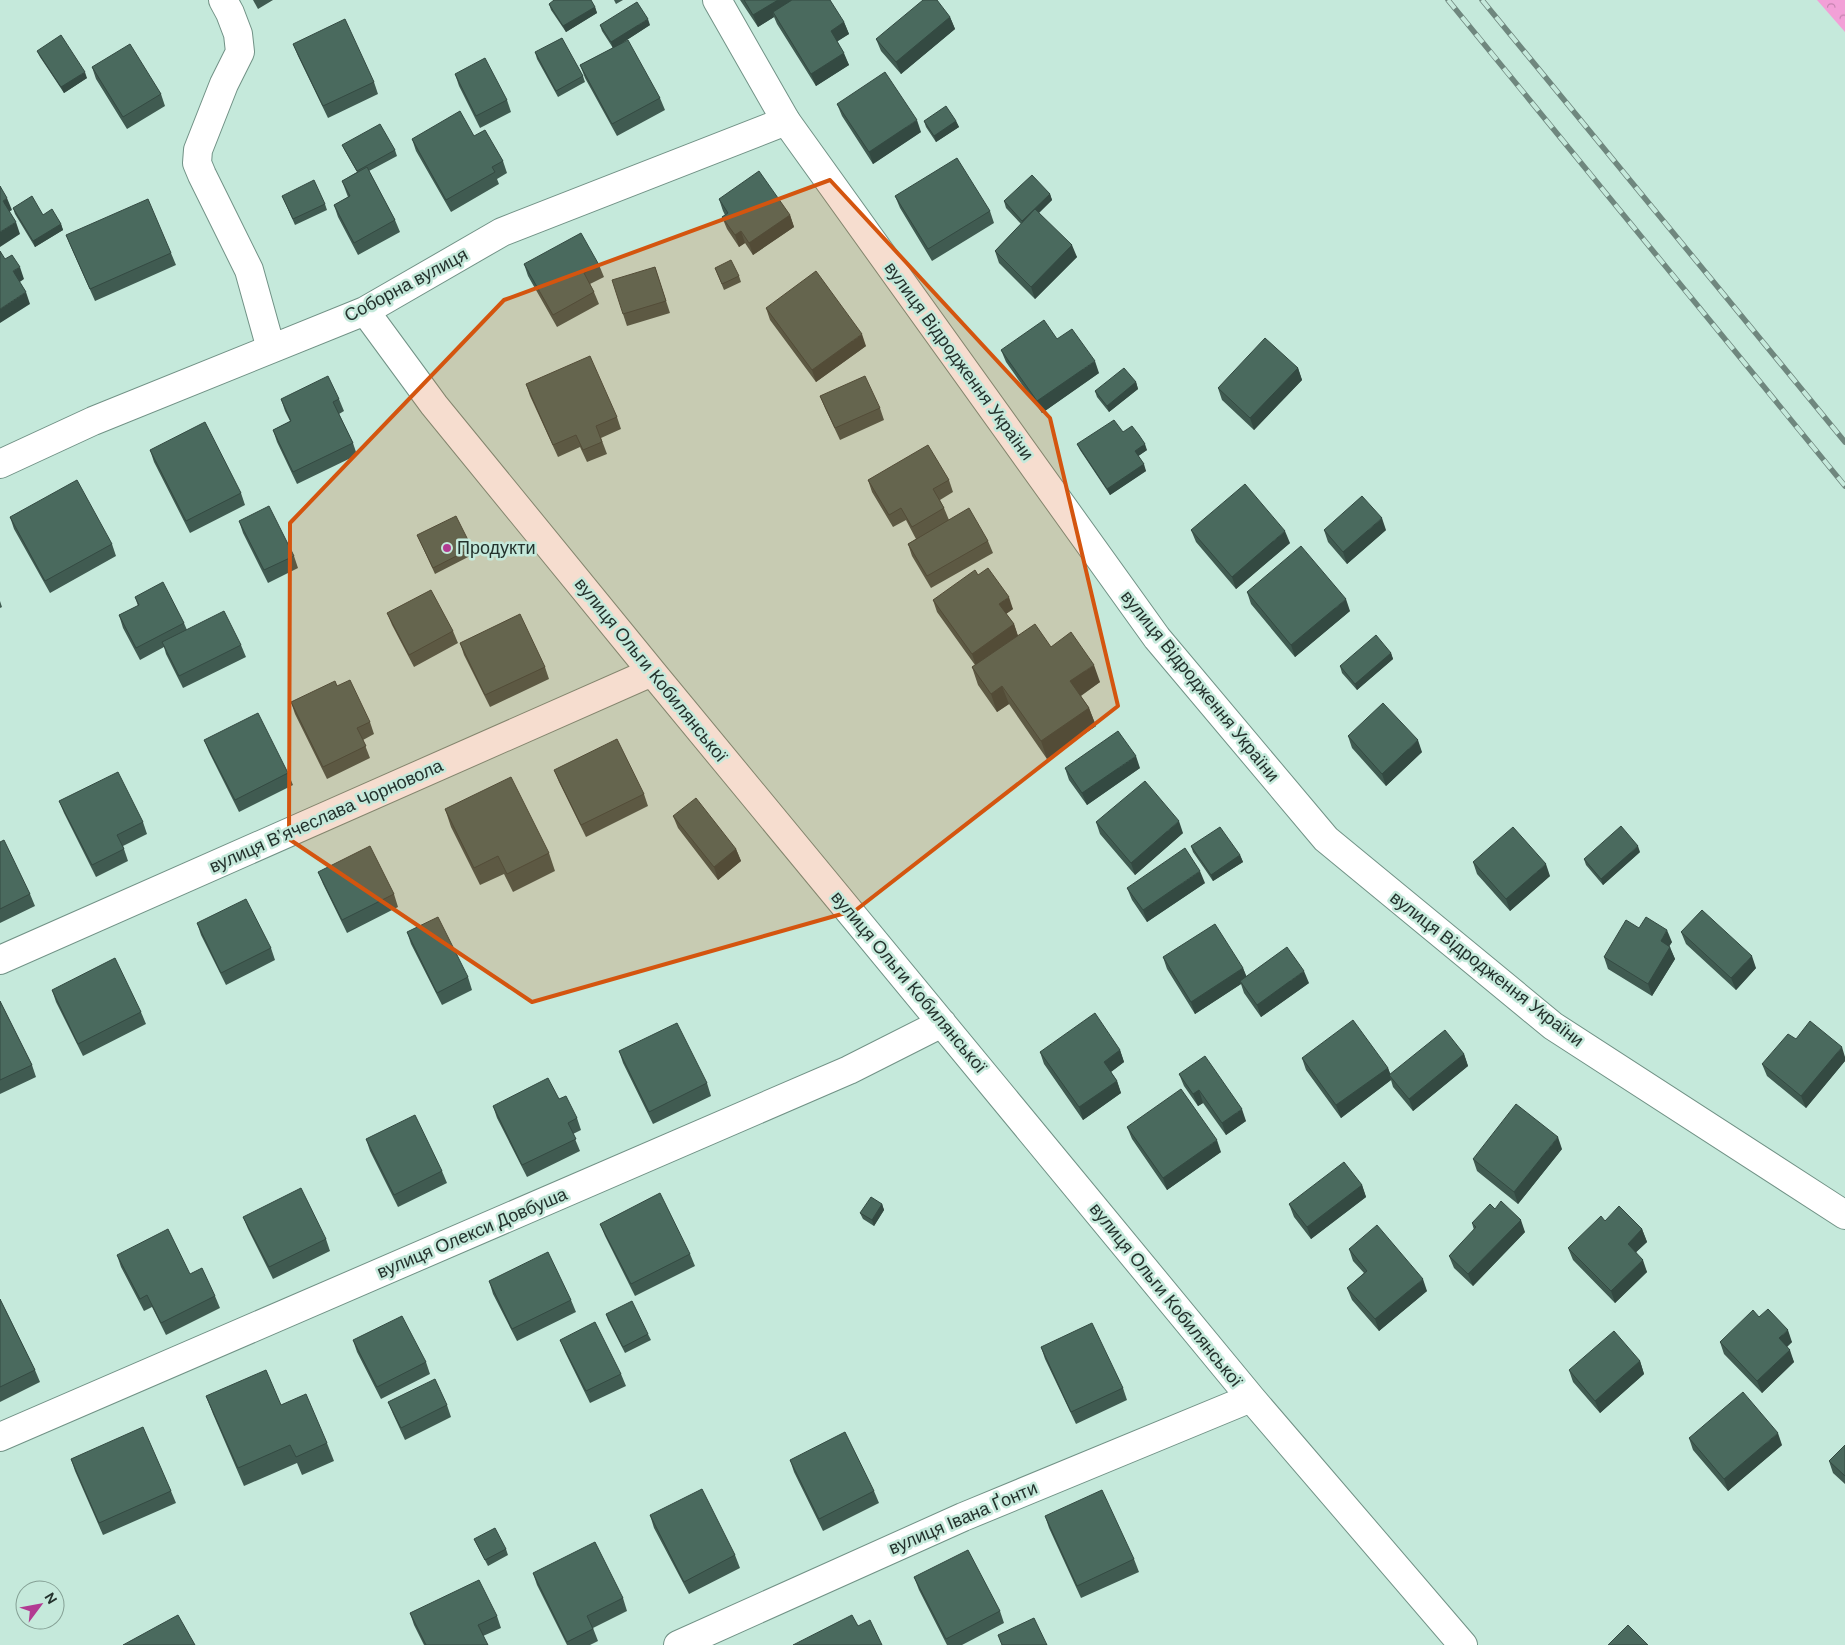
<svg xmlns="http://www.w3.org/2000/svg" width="1845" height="1645" font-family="'DM Sans',sans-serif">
  <defs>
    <pattern id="forest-crowns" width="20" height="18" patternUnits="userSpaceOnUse" patternTransform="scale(1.25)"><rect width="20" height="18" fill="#f2a0d7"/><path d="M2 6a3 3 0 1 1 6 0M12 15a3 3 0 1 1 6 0" fill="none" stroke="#c483af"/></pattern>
  </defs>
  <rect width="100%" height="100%" fill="#c5e9db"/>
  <!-- forest -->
  <path fill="url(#forest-crowns)" d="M1817 0H1845V32Z"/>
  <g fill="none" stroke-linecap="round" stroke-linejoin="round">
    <defs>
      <path id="street" d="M223 0 230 13 238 34 240 52 224 84 198 150 197 163 202 175 249 270 271 349
        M365 311 434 405 652 672 1251 1398 1463 1645
        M0 464 93 421 365 311 502 232 786 121
        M0 960 652 672
        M0 1437 849 1070 942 1023
        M678 1645 963 1517 1251 1398"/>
      <path id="secondary" d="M717 0 786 121 1157 638 1326 839 1553 1026 1845 1215"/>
    </defs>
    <!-- street casing -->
    <use href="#street" stroke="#719286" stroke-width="30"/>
    <!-- secondary casing -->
    <use href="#secondary" stroke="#719286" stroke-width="30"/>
    <!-- street -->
    <use href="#street" stroke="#fff" stroke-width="28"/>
    <!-- secondary -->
    <use href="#secondary" stroke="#fff" stroke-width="28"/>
    <defs>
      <path id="rail" d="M1448 0 1845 486
        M1482 0 1845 442"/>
    </defs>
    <!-- rail casing -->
    <use href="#rail" stroke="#6f877e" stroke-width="5.5"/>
    <!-- rail -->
    <use href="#rail" stroke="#c5e9db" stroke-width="4" stroke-dasharray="11" stroke-linecap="butt"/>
  </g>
  <!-- wall -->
  <path fill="#405b51" d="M253 0H273L258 9Z
    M614 0H623L616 4Z
    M740 0H791L844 22 849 34 837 41 849 65 816 86 777 24 774 17 758 27Z
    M549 4 595 7 597 13 566 32 551 10Z
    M950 17 955 29 901 74 881 51 876 39Z
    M600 25H650L622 43 660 98 665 110 617 136 585 78 580 65 613 48 602 31Z
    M293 44 374 82 378 94 328 118 298 56Z
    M37 51 87 78 64 93 40 57Z
    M535 52 583 76 585 82 558 97 537 59Z
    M92 67 161 94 165 106 127 129 96 79Z
    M455 74 507 100 511 112 480 128 459 86Z
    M837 104 921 132 873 164 842 116Z
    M924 121H956L959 127 936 142 926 127Z
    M474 136 503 161 507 173 497 179 499 184 451 212 416 151 412 139Z
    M342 145 395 150 397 156 369 171 395 220 400 232 358 255 338 217 334 205 348 197 342 181 357 172 345 151Z
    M1050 194 1052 200 1039 213 1077 257 1035 299 999 263 995 251 1021 224 1006 208 1004 201Z
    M282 196 325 204 327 210 295 225Z
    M895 196 990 211 994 223 932 261 900 208Z
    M719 199 790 215 794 227 753 255 745 243 739 247 727 229 722 217 725 215 723 211Z
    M13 208 43 215 61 224 63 230 35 247 15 214Z
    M66 235 171 253 176 265 95 301 71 247Z
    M524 264 599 265 604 277 590 284 594 292 599 304 557 327 528 276Z
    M655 267 670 313 627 326 623 314Z
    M715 268 739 276 741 282 724 290Z
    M766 308 866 346 816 382 770 320Z
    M1001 350 1099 373 1042 413 1006 362Z
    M1298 368 1302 380 1254 430 1222 400 1218 388Z
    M1136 382 1138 389 1109 412 1097 397 1095 391Z
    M526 384 617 417 621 429 601 438 607 454 587 462 580 447 558 457 530 396Z
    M820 396 880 408 884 420 840 440 825 408Z
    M281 399H339L344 411 339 414 353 443 357 455 297 484 277 442 273 430 290 421 285 411Z
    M1123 432 1147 450 1138 456 1146 471 1110 495 1080 450 1077 444Z
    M150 450 241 493 245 505 190 533 154 462Z
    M868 480H949L953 492 940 500 944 508 949 520 988 541 993 553 931 588 912 556 908 544 916 539 906 520 893 527 872 492Z
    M10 517 112 544 116 556 50 593 14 529Z
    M239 521 294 556 298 568 268 583 243 533Z
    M1191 530 1290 543 1236 589 1196 542Z
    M1324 530H1386L1347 564 1328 542Z
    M417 535 472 548 474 554 435 574Z
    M978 575 1013 609 1006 614 1014 624 1018 636 1051 647 1100 682 1081 696 1089 708 1096 726 1047 759 1009 704 997 712 978 685 972 667 975 665 937 612 933 600Z
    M1247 592 1350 611 1295 657 1251 604Z
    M135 597 184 623 187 630 241 645 246 657 183 688 166 654 164 647 140 660 123 628 119 615 138 606Z
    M0 601 2 607 0 608Z
    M387 613 453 631 458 643 414 667 392 625Z
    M460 643 545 667 549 679 490 707 464 655Z
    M1391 653 1393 659 1357 690 1342 673 1340 666Z
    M337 686 370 722 374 734 363 740 370 758 327 779 295 714 291 702Z
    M1348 736 1422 752 1386 786 1352 748Z
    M204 740 288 773 293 785 239 812 209 752Z
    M1065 768H1140L1087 805 1069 780Z
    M554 770 644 794 648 806 586 837 559 782Z
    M59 801 143 822 147 834 123 846 128 861 96 877 64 813Z
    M445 809 549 853 555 871 513 892 504 874 480 885 451 827Z
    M673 816 736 849 741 861 718 880 678 828Z
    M1096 822 1183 833 1135 875 1100 834Z
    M0 842 30 894 35 906 0 923Z
    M1191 846 1240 855 1243 862 1213 881 1193 852Z
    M1640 852 1603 885 1586 865 1584 859Z
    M1473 862 1550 876 1510 911 1477 874Z
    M318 872 394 894 398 907 347 933 323 884Z
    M1205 883 1147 922 1132 900 1127 888Z
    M197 923 271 948 275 960 226 985 201 935Z
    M1639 928 1672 942 1669 946 1675 959 1652 996 1608 969 1604 957Z
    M407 932 468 977 472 990 442 1005 411 944Z
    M1681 932 1756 968 1736 990 1686 944Z
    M1163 957 1243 968 1246 976 1309 983 1261 1017 1244 993 1241 984 1195 1014 1167 969Z
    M52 990 141 1012 146 1024 83 1056 56 1002Z
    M0 1001 32 1065 36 1077 0 1094Z
    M1796 1039 1845 1057V1061L1806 1108 1767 1076 1762 1064Z
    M1120 1050 1124 1062 1111 1072 1117 1081 1121 1093 1083 1120 1044 1064 1040 1052Z
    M619 1051 707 1083 711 1096 653 1124 623 1063Z
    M1464 1054 1468 1066 1413 1111 1393 1087 1391 1080 1341 1118 1306 1070 1302 1058 1388 1068 1390 1074Z
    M1179 1074 1246 1121 1226 1135 1203 1103 1198 1106 1184 1086Z
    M559 1099 577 1118 581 1130 573 1134 580 1151 527 1177 497 1118 493 1106Z
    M1127 1127 1221 1152 1167 1190 1132 1139Z
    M366 1139 442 1171 447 1183 398 1207 370 1151Z
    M1562 1149 1518 1204 1477 1171 1473 1159Z
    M1362 1185 1366 1197 1311 1239 1294 1217 1289 1204Z
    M882 1204 884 1210 874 1226 863 1219 860 1213Z
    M1495 1209 1525 1232 1473 1286 1454 1268 1449 1256 1474 1230 1472 1223Z
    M243 1217 326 1239 330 1251 273 1279 248 1229Z
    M1605 1221 1642 1229 1647 1242 1636 1252 1647 1272 1615 1303 1573 1260 1568 1248Z
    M600 1224 690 1254 695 1266 635 1296 605 1236Z
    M1349 1249 1427 1291 1379 1331 1352 1300 1347 1288 1364 1273 1353 1261Z
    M117 1255 215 1296 220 1308 166 1335 152 1307 144 1311 121 1267Z
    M489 1281 571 1300 576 1312 517 1341 493 1294Z
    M0 1299 35 1370 40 1382 0 1402Z
    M606 1314 648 1334 651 1340 625 1353 608 1320Z
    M1759 1317 1792 1342 1787 1347 1794 1362 1762 1393 1724 1354 1720 1342Z
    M353 1340 426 1362 430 1374 381 1399 357 1352Z
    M560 1340 621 1374 626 1386 590 1403 565 1352Z
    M1041 1347 1123 1388 1127 1400 1076 1424 1045 1359Z
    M1640 1361 1644 1374 1600 1413 1573 1382 1569 1370Z
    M206 1396 281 1405 327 1443 334 1461 302 1475 297 1463 244 1486 213 1414Z
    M388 1402 447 1405 451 1417 405 1440 393 1414Z
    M1689 1438 1782 1445 1728 1491 1693 1450Z
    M1845 1445V1484L1833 1473 1829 1461Z
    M71 1459 171 1491 176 1503 103 1535 75 1471Z
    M790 1460 874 1491 879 1503 823 1531 794 1472Z
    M650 1515 735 1555 740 1568 689 1594 654 1528Z
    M1045 1516 1134 1559 1139 1572 1081 1598 1049 1528Z
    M474 1539 506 1549 508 1555 488 1566 477 1545Z
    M533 1573 623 1598 627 1611 593 1628 598 1641 590 1645H567L537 1585Z
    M914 1577 1000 1611 1004 1623 962 1645H947L919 1590Z
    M410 1613 497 1616 501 1628 483 1636 488 1645H424L414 1625Z"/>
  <!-- shaded-wall -->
  <path fill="#344a42" d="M778 0H791L793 5 773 12 774 17 758 27 753 15Z
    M595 7 597 13 566 32 563 26Z
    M950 17 955 29 901 74 896 62Z
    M648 19 650 25 613 49 611 42Z
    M844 22 849 34 835 43 831 31Z
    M844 53 849 65 816 86 811 74Z
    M85 72 87 78 64 93 61 87Z
    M917 120 921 132 873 164 869 152Z
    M956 121 959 127 936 142 934 136Z
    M1050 194 1052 200 1024 227 1022 221Z
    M7 198 12 210 7 213 3 201Z
    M790 215 794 227 753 255 749 243Z
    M16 222 20 234 0 247V232Z
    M61 224 63 230 35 247 33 241Z
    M741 231 745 243 739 247 735 235Z
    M1072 245 1077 257 1035 299 1031 287Z
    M20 267 24 279 17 284 13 271Z
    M26 292 30 304 0 323V309Z
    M862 334 866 346 816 382 812 370Z
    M1095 361 1099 373 1042 413 1037 401Z
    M1298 368 1302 380 1254 430 1250 418Z
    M1136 382 1138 389 1109 412 1107 406Z
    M1145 444 1147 450 1137 457 1135 451Z
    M1144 464 1146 471 1110 495 1107 489Z
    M1382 518 1386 530 1347 564 1343 552Z
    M1285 531 1290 543 1236 589 1232 577Z
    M1009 597 1013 609 1003 616 999 604Z
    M1346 599 1350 611 1295 657 1291 645Z
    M1014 624 1018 636 976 666 972 654Z
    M1391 653 1393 659 1357 690 1355 684Z
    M1094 665 1100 682 1077 698 1070 681Z
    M1002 686 1009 704 997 712 991 694Z
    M1089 708 1096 726 1047 759 1041 741Z
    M1418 740 1422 752 1386 786 1382 774Z
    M1136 756 1140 768 1087 805 1082 793Z
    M1179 821 1183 833 1135 875 1131 863Z
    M1638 846 1640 852 1603 885 1601 879Z
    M736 849 741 861 718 880 714 867Z
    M1240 855 1243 862 1213 881 1211 875Z
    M1546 864 1550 876 1510 911 1506 899Z
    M1200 871 1205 883 1147 922 1143 910Z
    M1667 930 1672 942 1665 953 1661 941Z
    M1670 947 1675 959 1652 996 1648 984Z
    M1752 956 1756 968 1736 990 1731 978Z
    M1243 968 1248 980 1240 981 1241 984 1195 1014 1191 1002Z
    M1304 971 1309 983 1261 1017 1257 1005Z
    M1842 1047 1845 1057V1061L1806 1108 1801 1096Z
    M1120 1050 1124 1062 1108 1074 1104 1062Z
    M1464 1054 1468 1066 1413 1111 1409 1099Z
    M1388 1068 1392 1078 1389 1075 1391 1080 1341 1118 1336 1105Z
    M1117 1081 1121 1093 1083 1120 1079 1107Z
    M1199 1090 1203 1103 1198 1106 1193 1094Z
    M1242 1109 1246 1121 1226 1135 1222 1123Z
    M1558 1137 1562 1149 1518 1204 1514 1192Z
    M1217 1140 1221 1152 1167 1190 1163 1178Z
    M1362 1185 1366 1197 1311 1239 1307 1227Z
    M882 1204 884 1210 874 1226 872 1220Z
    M1521 1220 1525 1232 1473 1286 1468 1274Z
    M1642 1229 1647 1242 1632 1256 1628 1244Z
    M1643 1260 1647 1272 1615 1303 1611 1291Z
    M1423 1279 1427 1291 1379 1331 1375 1319Z
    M1788 1330 1792 1342 1783 1350 1779 1338Z
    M1790 1350 1794 1362 1762 1393 1757 1381Z
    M1640 1361 1644 1374 1600 1413 1595 1401Z
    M1778 1433 1782 1445 1728 1491 1724 1479Z"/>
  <!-- building -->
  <path fill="#4a6a5e" stroke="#344a42" d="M554 0H591L595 7 563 26 549 4Z
    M744 0H778L753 15Z
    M792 0H830L844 22 831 31 844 53 811 74 773 12Z
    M923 0H937L950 17 896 62 876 39Z
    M637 2 648 19 611 42 600 25Z
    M345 19 374 82 323 106 293 44Z
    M61 35 85 72 61 87 37 51Z
    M562 38 583 76 556 91 535 52Z
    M628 40 660 98 612 124 580 65Z
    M130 44 161 94 123 117 92 67Z
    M485 58 507 100 476 116 455 74Z
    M885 72 917 120 869 152 837 104Z
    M946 106 956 121 934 136 924 121Z
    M460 111 474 136 485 130 503 161 492 167 495 172 446 200 412 139Z
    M380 124 395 150 357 171 342 145Z
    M957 158 990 211 928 249 895 196Z
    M367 167 395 220 354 243 334 205 350 196 342 181Z
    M759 171 790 215 749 243 741 231 735 235 722 217 728 213 719 199Z
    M1032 175 1050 194 1022 221 1004 201Z
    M314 180 325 204 293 219 282 196Z
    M0 186 7 198 3 201 16 222 0 232Z
    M32 196 43 215 52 209 61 224 33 241 13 208Z
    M148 199 171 253 90 289 66 235Z
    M1035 209 1072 245 1031 287 995 251Z
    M581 233 599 265 584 273 594 292 553 315 524 264Z
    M0 251 5 259 12 255 20 267 13 271 26 292 0 309Z
    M731 260 739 276 722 284 715 268Z
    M655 267 666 301 623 314 612 280Z
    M816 271 862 334 812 370 766 308Z
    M1044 320 1057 339 1072 329 1095 361 1037 401 1001 350Z
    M1265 338 1298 368 1250 418 1218 388Z
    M590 356 617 417 596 426 602 442 583 450 576 435 553 445 526 384Z
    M1124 368 1136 382 1107 406 1095 391Z
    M328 376 339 399 333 402 353 443 293 472 273 430 291 421 281 399Z
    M865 376 880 408 835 428 820 396Z
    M1114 420 1123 432 1132 426 1139 435 1145 444 1135 451 1144 464 1107 489 1077 444Z
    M205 422 241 493 186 521 150 450Z
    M928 445 949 480 933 489 944 508 912 527 901 508 889 515 868 480Z
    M77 480 112 544 45 581 10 517Z
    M1245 484 1285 531 1232 577 1191 530Z
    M1362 496 1382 518 1343 552 1324 530Z
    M269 506 294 556 264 570 239 521Z
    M969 508 988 541 927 576 908 544Z
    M456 516 472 548 433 568 417 535Z
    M1301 546 1346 599 1291 645 1247 592Z
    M988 568 1009 597 999 604 1014 624 972 654 933 600 975 570 978 575Z
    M163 582 184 623 136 648 119 615 139 605 135 597Z
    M431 590 453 631 409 655 387 613Z
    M224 611 241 645 179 676 162 642Z
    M520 614 545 667 485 695 460 643Z
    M1035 624 1051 647 1071 632 1094 665 1070 681 1089 708 1041 741 1002 686 991 694 972 667Z
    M1376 635 1391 653 1355 684 1340 666Z
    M350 680 370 722 357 728 366 746 323 767 291 702 335 681 337 686Z
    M1383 703 1418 740 1382 774 1348 736Z
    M258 713 288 773 235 800 204 740Z
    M1118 731 1136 756 1082 793 1065 768Z
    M617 739 644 794 581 825 554 770Z
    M118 772 143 822 117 835 124 849 92 865 59 801Z
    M511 777 549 853 507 874 498 856 474 868 445 809Z
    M1145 781 1179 821 1131 863 1096 822Z
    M696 798 736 849 714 867 673 816Z
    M1621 826 1638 846 1601 879 1584 859Z
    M1220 827 1240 855 1211 875 1191 846Z
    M1513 827 1546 864 1506 899 1473 862Z
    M4 840 30 894 0 909V842Z
    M370 846 394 894 342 920 318 872Z
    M1185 848 1200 871 1143 910 1127 888Z
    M246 899 271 948 221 973 197 923Z
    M1702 910 1752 956 1731 978 1681 932Z
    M438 917 468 977 437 993 407 932Z
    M1646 917 1667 930 1661 941 1670 947 1648 984 1604 957 1626 920 1639 928Z
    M1215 924 1243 968 1191 1002 1163 957Z
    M1287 947 1304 971 1257 1005 1240 981Z
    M115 958 141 1012 78 1044 52 990Z
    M0 1001 32 1065 0 1080Z
    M1095 1013 1120 1050 1104 1062 1117 1081 1079 1107 1040 1052Z
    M1353 1020 1388 1068 1336 1105 1302 1058Z
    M1810 1021 1842 1047 1801 1096 1762 1064 1788 1034 1796 1039Z
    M677 1023 707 1083 649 1112 619 1051Z
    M1445 1030 1464 1054 1409 1099 1389 1075Z
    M1205 1056 1242 1109 1222 1123 1199 1090 1193 1094 1179 1074Z
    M548 1078 559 1099 566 1096 577 1118 568 1123 576 1139 522 1165 493 1106Z
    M1181 1089 1217 1140 1163 1178 1127 1127Z
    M1516 1104 1558 1137 1514 1192 1473 1159Z
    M415 1115 442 1171 394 1195 366 1139Z
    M1344 1162 1362 1185 1307 1227 1289 1204Z
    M301 1188 326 1239 269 1267 243 1217Z
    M660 1193 690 1254 631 1284 600 1224Z
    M871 1197 882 1204 872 1220 860 1213Z
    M1501 1201 1521 1220 1468 1274 1449 1256 1476 1227 1472 1223 1490 1204 1495 1209Z
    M1619 1206 1642 1229 1628 1244 1643 1260 1611 1291 1568 1248 1601 1216 1605 1221Z
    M1377 1225 1423 1279 1375 1319 1347 1288 1367 1271 1349 1249Z
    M168 1229 190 1274 202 1268 215 1296 161 1323 147 1295 140 1299 117 1255Z
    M548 1252 571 1300 512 1329 489 1281Z
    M0 1299 35 1370 0 1387Z
    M632 1301 648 1334 623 1347 606 1314Z
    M1768 1309 1788 1330 1779 1338 1790 1350 1757 1381 1720 1342 1753 1310 1759 1317Z
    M402 1316 426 1362 377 1387 353 1340Z
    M595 1322 621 1374 586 1391 560 1340Z
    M1092 1323 1123 1388 1071 1412 1041 1347Z
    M1614 1331 1640 1361 1595 1401 1569 1370Z
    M266 1370 281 1405 306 1394 327 1443 296 1457 290 1445 238 1468 206 1396Z
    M435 1379 447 1405 401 1428 388 1402Z
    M1743 1392 1778 1433 1724 1479 1689 1438Z
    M143 1427 171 1491 99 1523 71 1459Z
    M845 1432 874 1491 819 1519 790 1460Z
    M1845 1445V1476L1829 1461Z
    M702 1489 735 1555 684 1582 650 1515Z
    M1102 1490 1134 1559 1077 1586 1045 1516Z
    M495 1528 506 1549 485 1560 474 1539Z
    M595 1542 623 1598 587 1616 593 1629 567 1642 533 1573Z
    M968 1550 1000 1611 946 1639 914 1577Z
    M479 1580 497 1616 478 1625 488 1645H426L410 1613Z
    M178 1615 195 1645H123Z
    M852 1615 858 1626 870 1620 882 1645H793Z
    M1034 1618 1047 1645H1002L998 1635Z
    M1628 1625 1648 1645H1608Z"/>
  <!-- marked area -->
  <path fill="#d4550f" fill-opacity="0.2" stroke="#d4550f" stroke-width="4" stroke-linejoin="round" d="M830 180 1050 418 1118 706 856 910 532 1002 289 839 290 523 504 300Z"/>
  <!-- markers -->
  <circle fill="#b23b92" stroke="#c5e9db" stroke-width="2" cx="447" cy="548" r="5"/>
  <g text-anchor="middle" stroke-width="5" stroke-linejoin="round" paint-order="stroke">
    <!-- street labels -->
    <g font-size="18" fill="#24322d" stroke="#c5e9db">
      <text transform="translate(406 285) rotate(-28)" y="6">Соборна вулиця</text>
      <text transform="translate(959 361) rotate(54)" y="6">вулиця Відродження України</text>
      <text transform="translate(651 670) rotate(51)" y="6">вулиця Ольги Кобилянської</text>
      <text transform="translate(1200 686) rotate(51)" y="6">вулиця Відродження України</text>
      <text transform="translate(326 816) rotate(-24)" y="6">вулиця Вʼячеслава Чорновола</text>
      <text transform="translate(1487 969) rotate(38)" y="6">вулиця Відродження України</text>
      <text transform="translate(909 982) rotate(50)" y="6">вулиця Ольги Кобилянської</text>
      <text transform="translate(472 1233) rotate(-23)" y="6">вулиця Олекси Довбуша</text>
      <text transform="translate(1166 1295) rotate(51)" y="6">вулиця Ольги Кобилянської</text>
      <text transform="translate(963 1518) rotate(-23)" y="6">вулиця Івана Ґонти</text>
    </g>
    <!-- poi labels -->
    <g font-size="18" fill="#24322d" stroke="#c5e9db" text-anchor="start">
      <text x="457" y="554">Продукти</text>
    </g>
  </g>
  <!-- north arrow -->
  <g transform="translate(40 1605) rotate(58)"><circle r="24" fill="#c5e9db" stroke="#85a095"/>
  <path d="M0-4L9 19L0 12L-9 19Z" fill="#b23b92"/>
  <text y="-8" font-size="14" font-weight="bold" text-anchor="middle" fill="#24322d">N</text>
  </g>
</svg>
